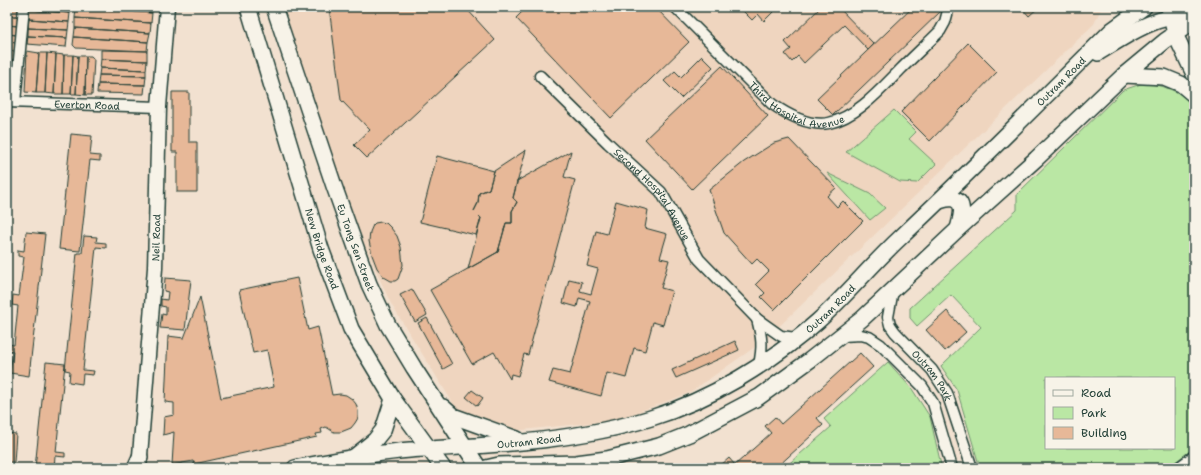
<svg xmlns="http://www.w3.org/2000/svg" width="1201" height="475" font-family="'Shantell Sans',sans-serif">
  <rect width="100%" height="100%" fill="#f2e1d0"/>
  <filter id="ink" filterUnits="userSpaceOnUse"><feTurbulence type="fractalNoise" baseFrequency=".025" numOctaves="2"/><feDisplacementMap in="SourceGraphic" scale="8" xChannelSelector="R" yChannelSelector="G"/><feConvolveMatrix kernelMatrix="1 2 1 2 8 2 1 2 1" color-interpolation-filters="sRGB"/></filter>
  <g filter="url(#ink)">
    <!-- built -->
    <path fill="#efd5bf" d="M283 7H1102L1094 24 765 340 689 393 617 420 473 435 391 304 356 227Z"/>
    <!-- green -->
    <path fill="#bae7a4" stroke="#6c926c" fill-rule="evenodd" d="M1144 83C1161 85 1183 91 1194 106V448L1167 468H980L957 390 941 366 981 327 951 295 917 326 910 318V308L1017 210V194L1123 90ZM1046 378H1174V448H1046Z
      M894 110 916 132 909 139 936 164 917 183 900 182 846 152Z
      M827 173 870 194 885 208 870 220Z
      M888 362 912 389 930 417 941 465 937 468H784L831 427 824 419Z"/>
    <!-- building -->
    <path fill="#e7b898" stroke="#1f3d34" d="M29 7H69L70 13 29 10Z
      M76 7 152 13 151 23 75 18Z
      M76 7H152V13Z
      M329 7H465L495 40 367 158 354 145 370 130 341 100Z
      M527 7H655L689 42 611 118 516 18Z
      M748 7H778L764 21 758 14 752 20 743 11Z
      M821 7H838L874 44 868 50 844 25 804 63 798 56 792 62 785 54 791 49 785 42Z
      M913 7H938L941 11 833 115 817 99Z
      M1021 7H1039L1029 16Z
      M7 8 19 9 18 16H7Z
      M29 10 70 13 69 22 29 19Z
      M7 16H18V26L7 25Z
      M75 18 151 23 150 33 75 28Z
      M29 19 69 22 68 30 28 28Z
      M7 25 18 26 17 35 7 34Z
      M28 28 68 30 67 38 28 36Z
      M75 28 150 33 148 42 74 37Z
      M7 34 17 35V43L7 42Z
      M28 36 67 38 66 47 27 44Z
      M74 37 148 42 147 51 76 48 73 45Z
      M7 42 17 43 16 51H7Z
      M968 43 997 72 930 141 901 112Z
      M101 50 147 51V61L101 59Z
      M7 51H16L15 60H7Z
      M27 51 39 53 36 93 25 92Z
      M39 53H47L45 93H36Z
      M47 53 56 54 54 94 45 93Z
      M56 54 64 55 63 94H54Z
      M64 55H73L71 94H63Z
      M73 55 78 56 76 94H71Z
      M78 56H86L85 95 76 94Z
      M86 56H91L94 59 92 95H85Z
      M702 56 713 67 681 98 664 81 675 71 681 77Z
      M101 59 147 61 146 70 100 68Z
      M7 60H15V69L7 68Z
      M722 66 768 116 692 189 645 139Z
      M7 68 15 69 14 83 7 82Z
      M100 68 146 70V76L99 75Z
      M99 75 146 76 145 85 98 84Z
      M7 82 14 83 13 91 9 94H7Z
      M98 84 145 85 144 94 97 93Z
      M172 92H189V142H197V192H177V152H172Z
      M7 126H10L7 151Z
      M71 134 92 136 90 155 100 156V161L90 160 80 251 59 249Z
      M789 139 836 188 827 196 837 207 843 201 863 221 774 310 761 297 765 293 756 284 769 271 757 259 752 264 724 233 709 190 744 162 774 143Z
      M526 150 513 198 517 202 512 211V223H506L498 252 468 269 481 218 474 211 478 203 479 193 489 189 494 171Z
      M571 151 564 177 575 180 528 355 524 354 518 376 511 374 510 379 494 352 472 364 430 290 498 252 506 223H512V211L517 202 513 198 517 181Z
      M437 156 494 171 489 189 479 193 478 203 474 211 481 218 476 235 420 222Z
      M616 201 648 210 645 228 667 234 660 258 669 260 661 288 672 291 663 325 653 322 645 351 634 348 626 378 607 373 601 396 549 382 553 370 570 374 590 301 579 298 577 307 563 303 569 279 582 282 580 291 591 294 598 269 587 266 596 231 607 234Z
      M381 222 386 223 391 228 397 236 401 247 403 265 398 279 395 281H391L384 277 377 268 372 255 369 241 370 232 373 225 375 223Z
      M26 232 45 234 29 376 10 373 13 351 7 350V344L14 345 18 306 12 305 13 295 19 296 24 257 18 256V250L24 251Z
      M84 236 97 237 96 242 106 243V248L96 247 83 370 94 371 93 375 83 374 82 384 69 382 70 371 65 370 77 253H82Z
      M165 278 191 280 185 330 160 328 162 314 166 315V307L161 306V299L167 300 168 292 164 291Z
      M297 278 308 330 318 327 332 395 340 394 346 395 352 399 356 404 358 411V418L355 423 351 428 341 432H334L326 427 321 429 322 433 316 434 317 437 194 464 193 461 172 465 174 432 163 435 164 417 174 415V403L165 402 168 336 184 338 200 297 221 398 274 387 267 350 253 353 239 290Z
      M412 289 427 315 415 322 400 295Z
      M947 311 966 332 945 351 926 330Z
      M427 318 452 364 443 369 418 323Z
      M735 341 739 350 676 378 672 370Z
      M860 353 873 367 817 418 823 425 776 468H722L720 466 729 458 735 465 771 433 765 426 775 417 781 424Z
      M46 362 65 364 56 452 65 453V457L55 456 54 468H35Z
      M472 390 483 398 477 406 466 397Z
      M7 433 16 434 14 462H8V468Z"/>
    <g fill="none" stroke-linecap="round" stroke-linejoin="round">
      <defs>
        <g id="street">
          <path id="s1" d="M675 7 772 104C788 115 809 127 829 123 857 117 881 89 900 70 913 57 927 44 940 31L945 22 949 7"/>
          <path id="s2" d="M540 76 608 143 661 192 699 259 757 319 781 336 796 338"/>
          <path id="s3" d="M7 102 159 107"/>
          <path d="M15 102 24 7"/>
          <path id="s4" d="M893 290 888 317 890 325 895 332 932 370 947 393 972 468"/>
          <path d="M757 319C762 338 763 346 759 365"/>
          <path d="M842 336 861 335 869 337 881 345 922 386 933 403 952 468"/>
          <path d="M1178 468 1194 456"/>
        </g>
        <g id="secondary">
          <path id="s5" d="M139 468 155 268 159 107 167 7"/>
        </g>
        <g id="primary">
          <path id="s6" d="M248 7 321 249 351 329 393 399 443 468"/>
          <path id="s7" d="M274 7 334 186 369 284 388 325 414 368 479 468"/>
          <path d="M1169 7 1175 34 1194 74"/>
          <path d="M1098 53C1126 36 1159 11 1194 18"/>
          <path d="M1124 75 1164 77 1181 84 1194 95"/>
          <path d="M939 201C943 200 949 198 953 199 967 202 960 220 958 229"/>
          <path d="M443 407 453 416 517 439"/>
          <path d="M354 457 375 440 383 430 393 399"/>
          <path d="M135 468 140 457"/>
          <path id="s8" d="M295 468C333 461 372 453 410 450 490 445 574 442 651 418 710 400 772 362 818 321 847 295 872 264 900 238 972 170 1042 100 1112 30L1144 7"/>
          <path d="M486 468 499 465 576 463 607 459 659 446 689 434 759 397 810 360 862 319 958 229 1036 159 1124 75 1165 41 1194 21"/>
        </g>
      </defs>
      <!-- street casing -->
      <use href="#street" stroke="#1f3d34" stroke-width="13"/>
      <!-- secondary casing -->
      <use href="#secondary" stroke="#1f3d34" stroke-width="17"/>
      <!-- primary casing -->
      <use href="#primary" stroke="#1f3d34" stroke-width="18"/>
      <!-- street -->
      <use href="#street" stroke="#f7f3e8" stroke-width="10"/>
      <!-- secondary -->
      <use href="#secondary" stroke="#f7f3e8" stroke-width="14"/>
      <!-- primary -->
      <use href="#primary" stroke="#f7f3e8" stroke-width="15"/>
    </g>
  </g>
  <g text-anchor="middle" stroke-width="4" stroke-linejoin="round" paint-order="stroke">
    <!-- street labels -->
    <g font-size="10" fill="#1f3d34" stroke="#f7f3e8">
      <text dy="4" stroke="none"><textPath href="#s8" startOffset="896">Outram Road</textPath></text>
      <text dy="4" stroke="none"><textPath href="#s1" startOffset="161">Third Hospital Avenue</textPath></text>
      <text dy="4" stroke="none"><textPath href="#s3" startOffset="80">Everton Road</textPath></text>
      <text dy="4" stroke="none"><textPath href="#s2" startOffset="164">Second Hospital Avenue</textPath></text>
      <text dy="4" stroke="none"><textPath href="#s5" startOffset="231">Neil Road</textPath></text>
      <text dy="4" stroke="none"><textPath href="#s7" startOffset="254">Eu Tong Sen Street</textPath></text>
      <text dy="4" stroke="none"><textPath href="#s6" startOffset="253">New Bridge Road</textPath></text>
      <text dy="4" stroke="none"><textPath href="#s8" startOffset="572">Outram Road</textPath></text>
      <text dy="4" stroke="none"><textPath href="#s4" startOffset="102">Outram Park</textPath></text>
      <text dy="4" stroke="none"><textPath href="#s8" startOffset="236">Outram Road</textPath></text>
    </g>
  </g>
  <!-- margin -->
  <rect width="1201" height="475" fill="none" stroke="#f7f3e8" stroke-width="24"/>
  <rect x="12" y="12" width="1177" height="451" fill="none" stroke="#1f3d34" stroke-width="1.5" filter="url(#ink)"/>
  <!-- legend -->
  <rect x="1045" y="377" width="130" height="72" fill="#f7f3e8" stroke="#a1aaa0"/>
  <rect x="1053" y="390" width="20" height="6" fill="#f7f3e8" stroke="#a1aaa0"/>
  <text x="1081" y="397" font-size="12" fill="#1f3d34">Road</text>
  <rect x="1053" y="407" width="20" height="12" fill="#bae7a4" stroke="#a1aaa0"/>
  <text x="1081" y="417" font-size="12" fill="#1f3d34">Park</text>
  <rect x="1053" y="427" width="20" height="12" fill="#e7b898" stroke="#a1aaa0"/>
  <text x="1081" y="437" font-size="12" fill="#1f3d34">Building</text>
</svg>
